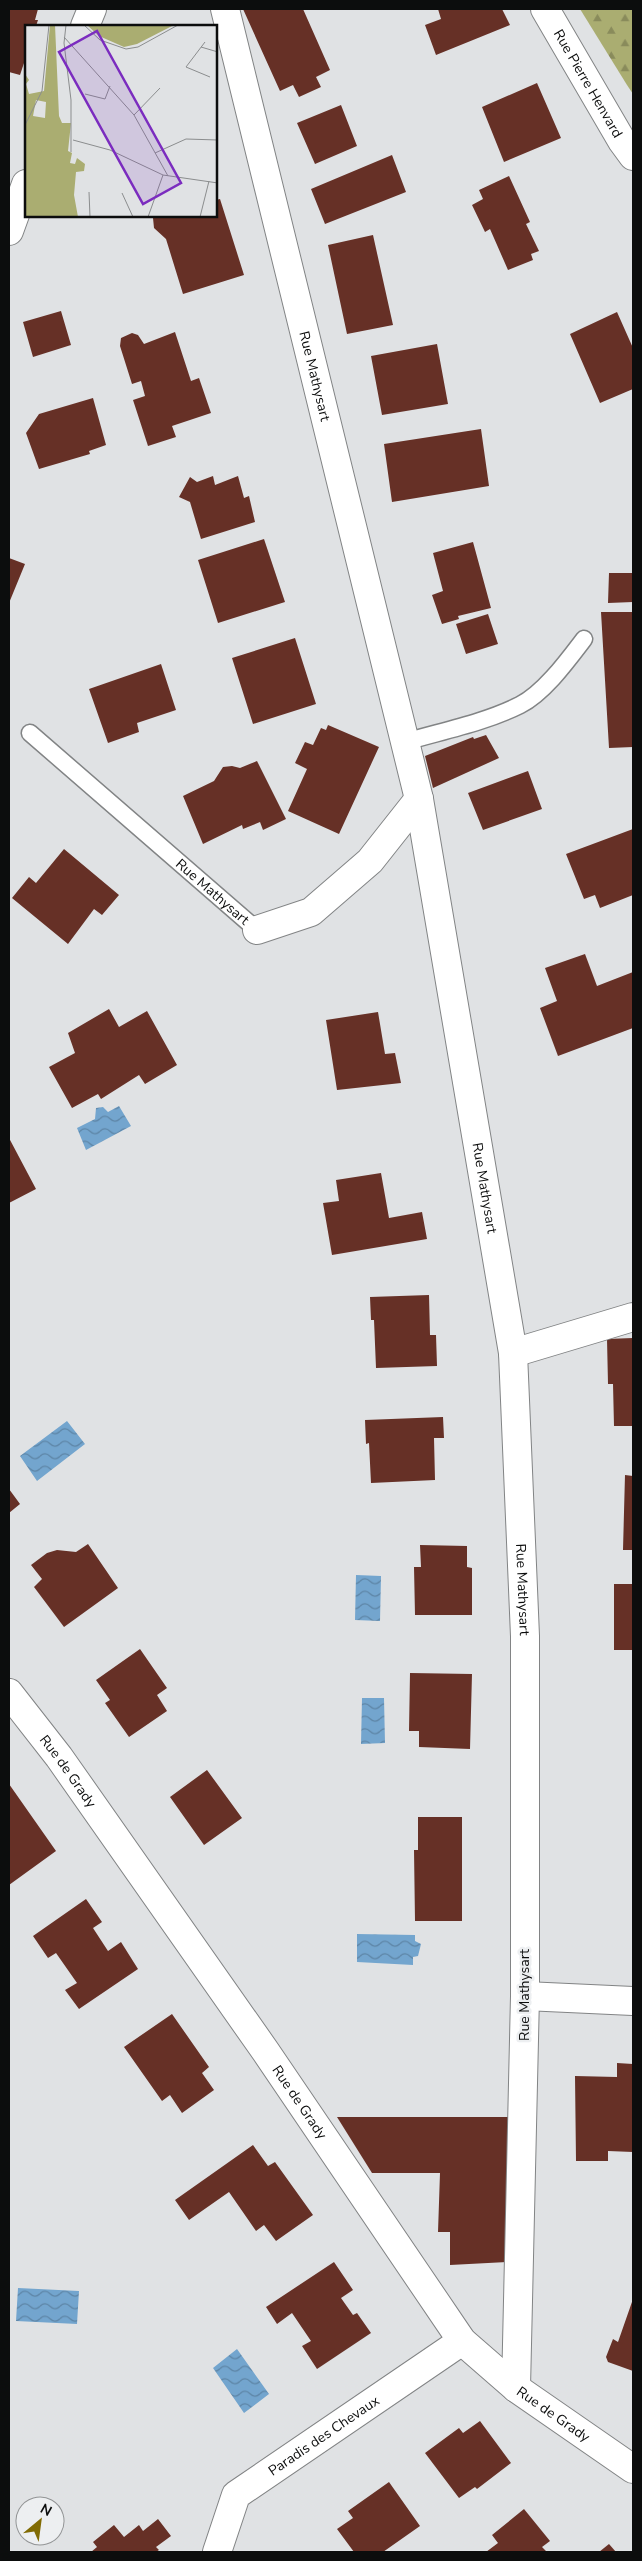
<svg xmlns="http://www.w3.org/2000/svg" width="642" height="2561" font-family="'Nunito Sans',sans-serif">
  <defs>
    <pattern id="forest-firs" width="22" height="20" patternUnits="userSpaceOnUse" patternTransform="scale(1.25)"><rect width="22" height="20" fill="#aaad71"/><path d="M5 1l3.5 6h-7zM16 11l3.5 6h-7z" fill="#898b5b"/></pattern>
    <pattern id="water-waves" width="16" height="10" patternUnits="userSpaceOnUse" patternTransform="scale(1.25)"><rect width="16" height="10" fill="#73a5ce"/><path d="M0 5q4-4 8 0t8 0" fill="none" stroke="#5d85a6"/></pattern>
  </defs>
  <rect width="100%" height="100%" fill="#e0e2e4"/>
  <!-- forest -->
  <path fill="url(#forest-firs)" d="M580 9H633V94L627 85Z"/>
  <!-- water -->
  <path fill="url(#water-waves)" d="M119 1106 131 1126 86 1150 77 1128 95 1119 96 1108 103 1107 108 1112Z
    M67 1421 85 1444 37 1481 20 1456Z
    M356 1575 381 1576 380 1621 355 1620Z
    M362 1698H384L385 1743 361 1744Z
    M357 1934 415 1935V1941L421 1944 418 1956 413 1957V1965L357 1962Z
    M18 2288 79 2291 77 2324 16 2321Z
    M237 2349 269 2394 244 2413 213 2368Z"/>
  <!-- building -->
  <path fill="#663026" d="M9 9H38L35 20H38L36 26H26V57L20 75 9 72Z
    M243 9H303L330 70 316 77 321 87 299 97 293 85 280 91Z
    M438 9H502L510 25 436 55 425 25 441 19Z
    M537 83 561 138 504 162 482 107Z
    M341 105 357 146 315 164 297 123Z
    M392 155 406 192 325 224 311 189Z
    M509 176 530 222 526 224 539 251 531 254 533 260 508 270 490 229 485 232 472 205 483 199 479 190Z
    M220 199 244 275 183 294 166 239 154 228 153 218 216 216V200Z
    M373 235 393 325 347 334 328 245Z
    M61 311 71 345 33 357 23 322Z
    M617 312 633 348V389L600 403 570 334Z
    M175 332 191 381 199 378 211 413 172 426 176 437 148 446 133 400 145 396 141 381 132 384 120 346 121 338 132 333 138 335 144 344Z
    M437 344 448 404 382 415 371 356Z
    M93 398 106 445 89 451 90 454 39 469 26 433 39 414Z
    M481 429 489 486 392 502 384 444Z
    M213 476 215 485 238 476 244 498 249 496 255 522 201 539 190 502 179 497 190 477 197 482Z
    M264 539 285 602 218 623 198 560Z
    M473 542 491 608 458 616 459 619 442 624 432 595 443 591 433 553Z
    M9 558 25 564 9 603Z
    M609 573H633V602L608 603Z
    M601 612H633V747L609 748Z
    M488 614 498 644 466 654 456 624Z
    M295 638 316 704 253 724 232 658Z
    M161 664 176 710 137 723 139 732 108 743 89 689Z
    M328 725 379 747 339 834 288 811 307 769 295 763 305 742 313 745 321 728 326 730Z
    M486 735 499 758 433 788 425 756 473 737 474 739Z
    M257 761 286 819 263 830 260 822 243 829 242 825 203 844 183 796 214 781 223 767 232 766 240 768Z
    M528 771 542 809 483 830 468 793Z
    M633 829V895L600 908 595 895 584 899 566 854Z
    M64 849 119 895 102 915 94 909 68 944 12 898 29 877 36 883Z
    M585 954 597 986 633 972V1028L558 1056 540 1008 557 1001 545 968Z
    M109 1009 119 1027 147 1011 177 1065 145 1084 139 1075 101 1099 98 1094 72 1108 49 1067 75 1053 68 1033Z
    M378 1012 385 1054 395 1053 401 1083 337 1090 326 1020Z
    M9 1138 36 1189 9 1203Z
    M381 1173 389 1218 422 1212 427 1239 332 1255 323 1203 339 1201 336 1180Z
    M429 1295 430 1335H436L437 1366 376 1368 374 1320H371L370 1297Z
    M633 1338V1426H614L613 1384H608L607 1339Z
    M443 1417 444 1438H434L435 1480 371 1483 369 1443 366 1444 365 1420Z
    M625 1475 633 1476V1550H623Z
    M9 1489 20 1504 9 1513Z
    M88 1544 118 1588 64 1627 34 1587 42 1579 31 1565 47 1553 57 1550 76 1552Z
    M420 1545 467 1546V1567L472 1568V1615H415L414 1567H421Z
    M614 1584H633V1650H614Z
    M140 1649 167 1688 157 1695 167 1711 129 1737 105 1703 110 1700 96 1680Z
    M410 1673 472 1674 470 1749 419 1747V1731H409Z
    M207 1770 242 1818 204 1845 170 1797Z
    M9 1784 56 1851 9 1885Z
    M418 1817H462V1921H415L414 1850H418Z
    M86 1899 102 1922 93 1928 108 1951 121 1942 138 1969 79 2009 65 1990 77 1983 56 1953 48 1958 33 1936Z
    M172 2014 209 2067 202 2073 214 2090 182 2113 170 2095 162 2101 124 2047Z
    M617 2063 633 2064V2152L608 2151V2161H576L575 2076 617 2077Z
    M337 2117H511L507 2262 450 2265V2232H438L440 2173H372Z
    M253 2145 268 2166 275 2162 313 2215 276 2241 264 2225 256 2231 229 2192 189 2220 175 2200Z
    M334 2262 353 2290 341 2298 353 2315 357 2313 371 2333 317 2369 302 2346 311 2341 292 2313 277 2324 266 2307Z
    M633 2299V2371L608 2362 606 2357 613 2339 618 2342Z
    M480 2421 511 2463 477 2489 475 2487 459 2498 425 2453 459 2428 463 2433Z
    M389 2482 420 2526 383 2552H354L337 2529 353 2518 348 2511Z
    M524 2509 550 2541 542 2547 547 2552H486L498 2543 492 2535Z
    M158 2519 171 2536 156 2547 159 2550 156 2552H91L97 2547 93 2542 114 2525 124 2537 139 2525 143 2531Z
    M609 2544 616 2552H599Z"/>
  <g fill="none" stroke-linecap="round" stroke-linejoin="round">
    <defs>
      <g id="service">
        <path id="s1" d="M30 733 257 930"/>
        <path d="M405 742C442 731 484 723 520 705 544 693 568 660 584 639"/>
      </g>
      <g id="minor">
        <path id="s2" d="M225 9 419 799 513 1353 525 1636V1996L516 2388"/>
        <path d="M85 26 92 9"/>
        <path d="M9 231 26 184"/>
        <path d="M257 930 311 912 370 861 419 799"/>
        <path d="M513 1353 633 1317"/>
        <path id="s3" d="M9 1693 59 1757 266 2052 462 2341 516 2388 633 2469"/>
        <path d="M525 1996 633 2001"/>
        <path id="s4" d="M217 2552 236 2495 462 2341"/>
      </g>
      <g id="secondary">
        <path id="s5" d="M545 9 622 141 633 156"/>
      </g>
    </defs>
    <!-- service casing -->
    <use href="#service" stroke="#828485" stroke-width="19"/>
    <!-- minor casing -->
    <use href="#minor" stroke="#828485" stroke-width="30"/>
    <!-- secondary casing -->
    <use href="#secondary" stroke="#828485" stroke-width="30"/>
    <!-- service -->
    <use href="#service" stroke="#fff" stroke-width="16"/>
    <!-- minor -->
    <use href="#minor" stroke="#fff" stroke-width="28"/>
    <!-- secondary -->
    <use href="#secondary" stroke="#fff" stroke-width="28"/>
  </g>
  <g text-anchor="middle" stroke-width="5" stroke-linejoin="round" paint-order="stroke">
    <!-- street labels -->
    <g font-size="14" fill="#0c0d0d" stroke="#edeff1">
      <text dy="5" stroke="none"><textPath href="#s5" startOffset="86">Rue Pierre Henvard</textPath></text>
      <text dy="5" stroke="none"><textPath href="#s2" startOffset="378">Rue Mathysart</textPath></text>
      <text dy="5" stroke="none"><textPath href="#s1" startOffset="242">Rue Mathysart</textPath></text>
      <text dy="5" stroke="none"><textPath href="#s2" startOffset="1208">Rue Mathysart</textPath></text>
      <text dy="5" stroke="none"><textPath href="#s2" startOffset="1612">Rue Mathysart</textPath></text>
      <text dy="5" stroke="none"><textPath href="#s3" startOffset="98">Rue de Grady</textPath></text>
      <text transform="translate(524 1995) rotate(-90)" y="5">Rue Mathysart</text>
      <text dy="5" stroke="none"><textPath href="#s3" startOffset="502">Rue de Grady</textPath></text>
      <text dy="5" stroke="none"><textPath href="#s3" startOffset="908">Rue de Grady</textPath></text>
      <text dy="5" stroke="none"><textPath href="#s4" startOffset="166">Paradis des Chevaux</textPath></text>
    </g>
  </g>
  <!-- overview -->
  <g transform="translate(25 25)">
    <rect width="192" height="192" fill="#e0e2e4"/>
    <path d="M25 0H30L34 91 37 98H46L43 126 47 128 45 138 50 139 52 133 60 139 59 146 51 147 49 170 53 192H0V49L4 55 1 59 4 69 19 66ZM11 75 21 77 20 93 8 91ZM62 0H149L112 19 99 22 74 11Z" fill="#aaad71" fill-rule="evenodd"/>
    <path fill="none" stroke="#8b8d8e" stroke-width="1" d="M41 0 39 18 46 75V127M59 0 75 15 101 24 113 22 153 0M39 12 109 90 143 151M180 17 161 42 185 52M176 22 193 27M60 69 80 74 85 61M109 90 135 63M0 100 17 66 24 0M48 115 85 125 138 150 193 158M130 128 161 114 193 115M64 167 65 192M97 168 108 192M123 192 138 150M175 192 184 156"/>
    <path fill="#7b2cbf" fill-opacity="0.15" stroke="#7b2cbf" stroke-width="2.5" d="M72 6 156 158 118 179 34 27Z"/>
    <rect width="192" height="192" fill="none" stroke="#0c0d0d" stroke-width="2.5"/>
  </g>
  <!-- border -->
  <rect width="642" height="2561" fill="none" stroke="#0c0d0d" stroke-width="20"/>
  <!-- north arrow -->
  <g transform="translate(40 2521) rotate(29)"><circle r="24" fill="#edeff1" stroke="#939596"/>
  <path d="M0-4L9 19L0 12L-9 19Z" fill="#816b04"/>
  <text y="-8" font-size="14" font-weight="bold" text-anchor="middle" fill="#0c0d0d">N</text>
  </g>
</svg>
